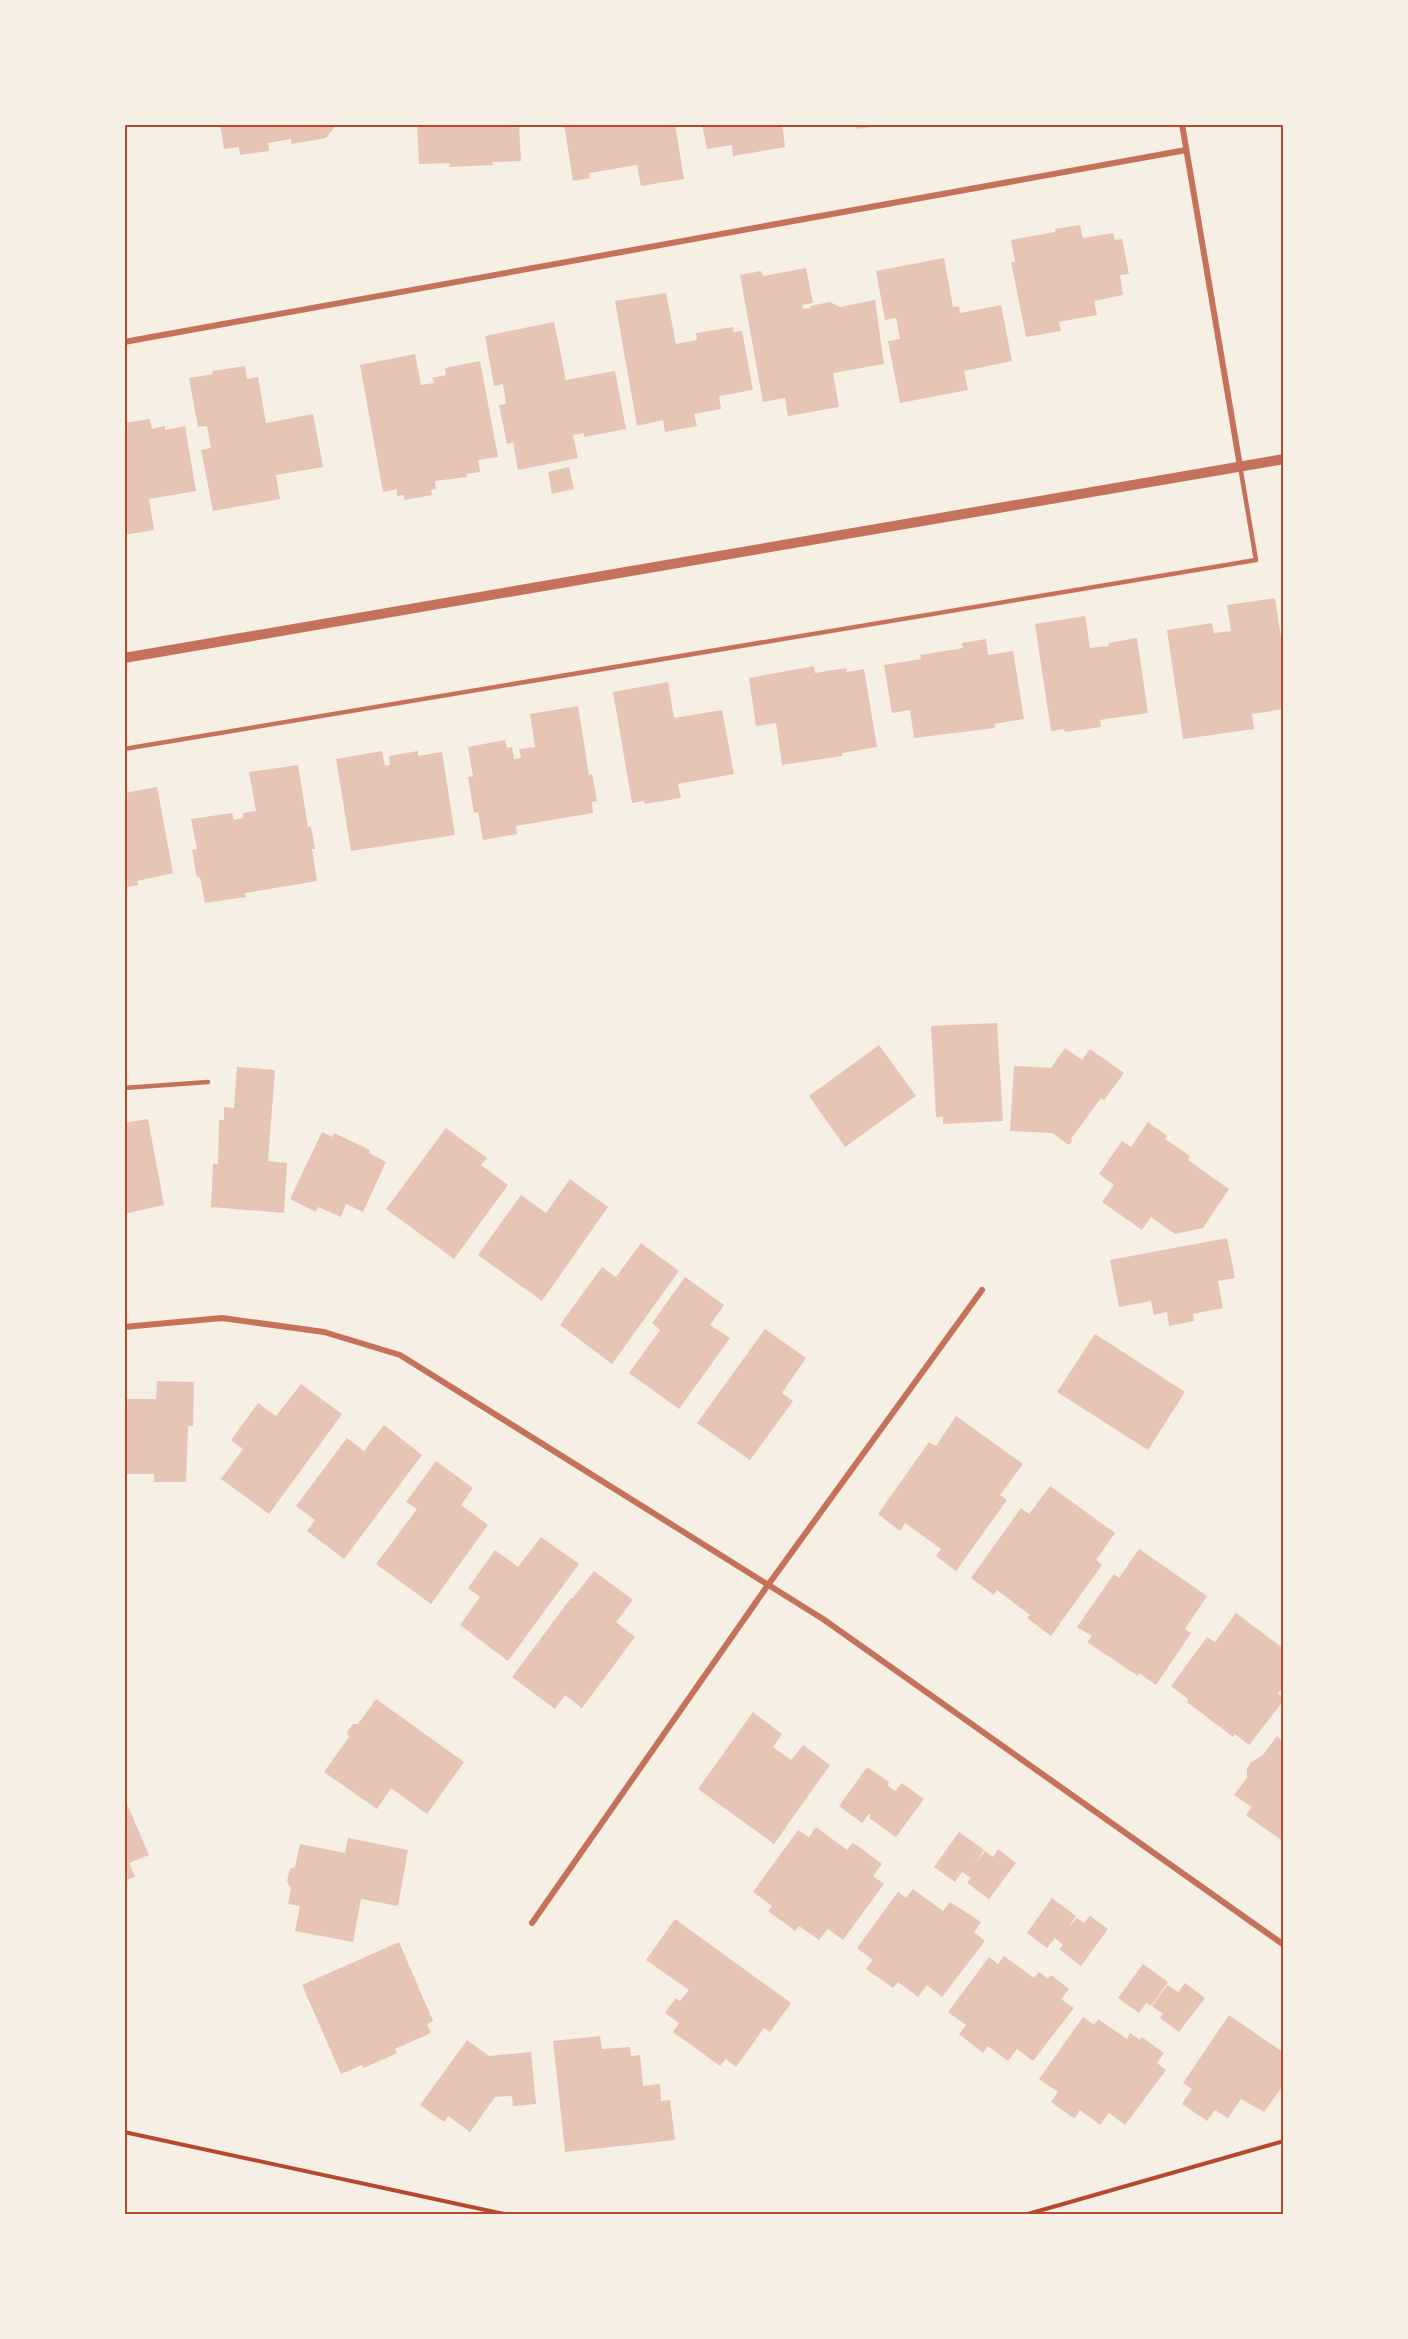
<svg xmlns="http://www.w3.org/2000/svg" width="1408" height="2339" font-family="Helvetica,sans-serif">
  <rect width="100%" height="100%" fill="#f6efe4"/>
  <!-- building -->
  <path fill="#e6c5b7" d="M220 124H337L326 138 291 144V139L268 143 269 151 240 155 239 147 224 149Z
    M417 124H519L521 161 492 162 493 165 449 167 450 163 419 164Z
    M564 124H675L684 179 641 186 637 165 589 173 590 178 573 181Z
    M702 124H782L785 147 733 156 732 145 707 149Z
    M856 124H878V126L857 129Z
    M1080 225 1083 238 1113 233 1115 240 1122 239 1129 274 1120 275 1123 295 1094 301 1097 315 1059 322 1061 331 1026 337 1011 262H1015L1011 240 1055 232V229Z
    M944 258 953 307 959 306 960 313 1001 305 1012 361 964 371 968 390 900 403 888 341 900 339 896 318 885 320 876 271Z
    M806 268 813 303 802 305 803 309 811 308 810 306 830 302 840 307 875 300 884 364 833 373 839 407 788 416 785 398 763 402 740 275 761 271 763 276Z
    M666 293 676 344 697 340 696 333 733 327 734 332 742 331 753 390 719 396 721 409 694 414 697 426 665 432 663 420 637 426 615 301Z
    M554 322 566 380 615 371 626 429 584 437V433L573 435 578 458 518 470 513 442 507 444 499 405 506 404 503 384 494 386 485 336Z
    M415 354 421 385 434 383 432 378 446 375 445 368 480 361 498 457 478 460 480 472 466 474 467 477 435 481 436 489 431 490 432 495 404 500V495L397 496V489L383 492 360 365Z
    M245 366 247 379 258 377 266 423 313 414 323 467 276 475 280 499 213 511 201 450 211 448 207 426 198 427 189 378 213 374 212 371Z
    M150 419 152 429 165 426V430L185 426 196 491 149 499 154 530 124 535V423Z
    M569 467 574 489 552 494 548 472Z
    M1275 598 1284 657V709L1252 714 1254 729 1183 739 1167 630 1212 623 1214 633 1231 631 1227 605Z
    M1085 616 1090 648 1109 646 1108 643 1137 638 1148 713 1100 720 1101 727 1065 732 1064 729 1051 731 1035 624Z
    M986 639 988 655 1013 651 1024 719 994 724 995 728 914 738 910 710 892 713 884 665 921 659 920 655 963 648 962 643Z
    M814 666 815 673 846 668 847 672 864 669 877 747 842 753V756L782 765 776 723 756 726 749 678Z
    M668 682 674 718 722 710 734 774 678 784 681 798 645 804 644 801 632 803 613 692Z
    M578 706 589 775 592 774 597 801 592 802 593 813 516 826 517 834 483 840 478 812 474 813 468 777 473 776 468 747 505 740 507 748 512 747 514 759 521 758 519 749 535 747 530 714Z
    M382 751 385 766 390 765 389 756 418 751V756L442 752 455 835 351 851 336 759Z
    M298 765 308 827 311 826 315 849H312L317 881 245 893 246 897 205 903 200 877 197 878 192 850 197 849 191 819 232 813 234 820 243 818V813L256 811 249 772Z
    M157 787 173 873 137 881 138 885 124 888V793Z
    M997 1023 1003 1121 943 1124V1117H936L931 1026Z
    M879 1045 916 1096 845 1147 809 1096Z
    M1065 1048 1082 1060 1090 1049 1124 1073 1104 1100 1101 1098 1071 1139 1072 1141 1069 1145 1052 1133 1010 1131 1014 1066 1051 1068Z
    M237 1067 275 1070 268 1161 287 1163 284 1213 211 1207 213 1164H218L219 1120H224V1107L234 1108Z
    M148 1119 164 1205 124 1214V1123Z
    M1148 1122 1167 1136 1165 1139 1190 1156 1188 1160 1229 1189 1203 1228 1175 1234 1151 1217 1142 1230 1102 1202 1114 1185 1099 1174 1122 1141 1131 1147Z
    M446 1128 487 1158 481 1165 508 1185 454 1259 386 1209Z
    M322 1132 332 1137 334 1133 370 1150 369 1153 386 1162 363 1212 346 1204 341 1217 318 1207 316 1212 290 1199Z
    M570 1179 608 1207 542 1301 478 1255 521 1195 546 1213Z
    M1227 1238 1235 1278 1218 1281 1223 1308 1193 1314 1194 1321 1169 1326 1167 1312 1154 1315 1151 1301 1119 1307 1110 1260Z
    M641 1243 679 1271 612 1364 560 1325 602 1267 616 1277Z
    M685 1277 724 1305 710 1325 730 1338 679 1409 629 1373 660 1330 652 1323Z
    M765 1329 806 1358 782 1393 793 1401 750 1460 697 1423Z
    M1095 1334 1185 1392 1148 1450 1057 1392Z
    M157 1381 194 1382 193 1426H188L186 1482H154V1474H124V1399H156Z
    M301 1384 342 1414 269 1514 221 1479 243 1449 231 1440 258 1403 276 1416Z
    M956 1416 1023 1464 1000 1495 1007 1500 956 1571 936 1556 941 1549 905 1523 900 1531 878 1514 929 1442 936 1446Z
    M384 1425 422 1455 344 1559 307 1531 315 1520 296 1506 347 1438 364 1451Z
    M436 1461 473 1488 461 1505 488 1525 431 1604 376 1564 417 1509 406 1502Z
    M1050 1486 1115 1533 1096 1560 1102 1565 1051 1636 1027 1618 1030 1615 997 1590 994 1595 971 1578 1021 1508 1029 1514Z
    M541 1537 579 1564 508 1661 460 1625 480 1597 468 1588 495 1550 518 1567Z
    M1139 1549 1207 1596 1185 1629 1191 1633 1156 1685 1139 1673 1138 1676 1087 1642 1092 1636 1077 1627 1114 1574 1119 1578Z
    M594 1571 633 1600 616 1622 635 1637 582 1708 565 1695 555 1709 512 1677 571 1598 572 1599Z
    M1236 1613 1284 1649V1686L1278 1693 1284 1700 1249 1745 1235 1734 1233 1737 1187 1702 1188 1699 1171 1686 1207 1637 1215 1642Z
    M376 1699 464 1762 427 1814 391 1788 377 1809 324 1772 349 1737 347 1732 353 1724H358Z
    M753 1712 782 1734 773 1747 791 1760 803 1745 830 1765 774 1844 698 1789Z
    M1277 1736 1281 1740 1284 1737V1842L1246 1815 1252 1807 1234 1795 1247 1778V1769L1251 1762 1263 1755Z
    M867 1767 889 1782 888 1786 895 1791 902 1783 924 1799 896 1837 869 1818 871 1815 869 1814 862 1823 839 1806Z
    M124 1797 149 1855 129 1863 135 1877 124 1881Z
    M816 1827 847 1850 852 1843 858 1846 882 1864 873 1876 884 1884 843 1940 828 1929 819 1940 799 1926 795 1931 768 1911 772 1906 753 1892 798 1830 809 1837Z
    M959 1832 984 1850 975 1864 985 1851 993 1857 998 1849 1016 1863 989 1899 967 1883 971 1878 962 1872 955 1882 934 1867Z
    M348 1838 408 1850 398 1906 361 1899 353 1942 295 1931 300 1906 288 1904 291 1888 287 1881 290 1869 295 1867 300 1844 345 1853Z
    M913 1889 943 1911 950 1902 981 1922 974 1932 985 1941 942 1997 927 1985 918 1997 898 1982 893 1988 866 1969 873 1960 857 1948 898 1892 906 1898Z
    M1052 1898 1076 1916 1068 1928 1077 1918 1084 1923 1090 1916 1108 1929 1081 1966 1059 1949 1063 1945 1055 1938 1047 1948 1027 1933Z
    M675 1919 791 2003 770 2032 764 2028 736 2067 726 2059 720 2066 673 2032 679 2023 665 2013 676 1998 680 2001 689 1990 646 1960Z
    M399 1942 433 2021 427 2024 431 2033 395 2049 397 2053 364 2068 362 2065 341 2074 302 1985Z
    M1004 1956 1034 1978 1039 1972 1048 1979 1051 1975 1069 1989 1061 1999 1074 2008 1033 2061 1017 2049 1008 2061 988 2046 983 2053 959 2034 966 2025 948 2012 989 1957 998 1964Z
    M1143 1964 1168 1982 1151 2006 1146 2003 1139 2013 1118 1998Z
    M1185 1983 1205 1998 1179 2032 1160 2018 1163 2014 1152 2006 1167 1985 1178 1992Z
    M1229 2015 1284 2053V2084L1264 2112 1241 2099 1228 2118 1215 2110 1207 2121 1182 2104 1192 2089 1183 2083Z
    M1083 2017 1094 2025 1098 2019 1127 2039 1130 2033 1140 2040 1142 2037 1164 2053 1157 2063 1166 2070 1125 2125 1109 2113 1100 2125 1080 2110 1075 2118 1072 2117 1051 2102 1058 2092 1039 2079Z
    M600 2036 602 2049 630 2047 631 2056 640 2055 643 2086 660 2084 661 2101 670 2100 675 2140 565 2152 553 2041Z
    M467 2040 489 2056 531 2052 536 2104 513 2106 512 2096 495 2097 470 2132 448 2116 444 2122 420 2105Z"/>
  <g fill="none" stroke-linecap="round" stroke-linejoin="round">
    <!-- path -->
    <path stroke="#b5482f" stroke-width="4" d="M124 2132 504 2214
      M1028 2214 1284 2141"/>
    <!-- service -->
    <path stroke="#c5725c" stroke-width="4.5" d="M124 749 1256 560 1240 466
      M124 1088 208 1082"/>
    <!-- minor -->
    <path stroke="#c5725c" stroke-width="6" d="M1182 124 1240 466
      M124 342 1186 150
      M124 1327 222 1318 324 1332 400 1355 823 1619 1284 1945
      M532 1923 768 1585 982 1290"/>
    <!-- tertiary -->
    <path stroke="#c5725c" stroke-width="10" d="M124 658 1284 459"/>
  </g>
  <!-- border -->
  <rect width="1408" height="2339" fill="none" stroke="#f6efe4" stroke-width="252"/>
  <rect x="126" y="126" width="1156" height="2087" fill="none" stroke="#b5482f" stroke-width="2"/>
</svg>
